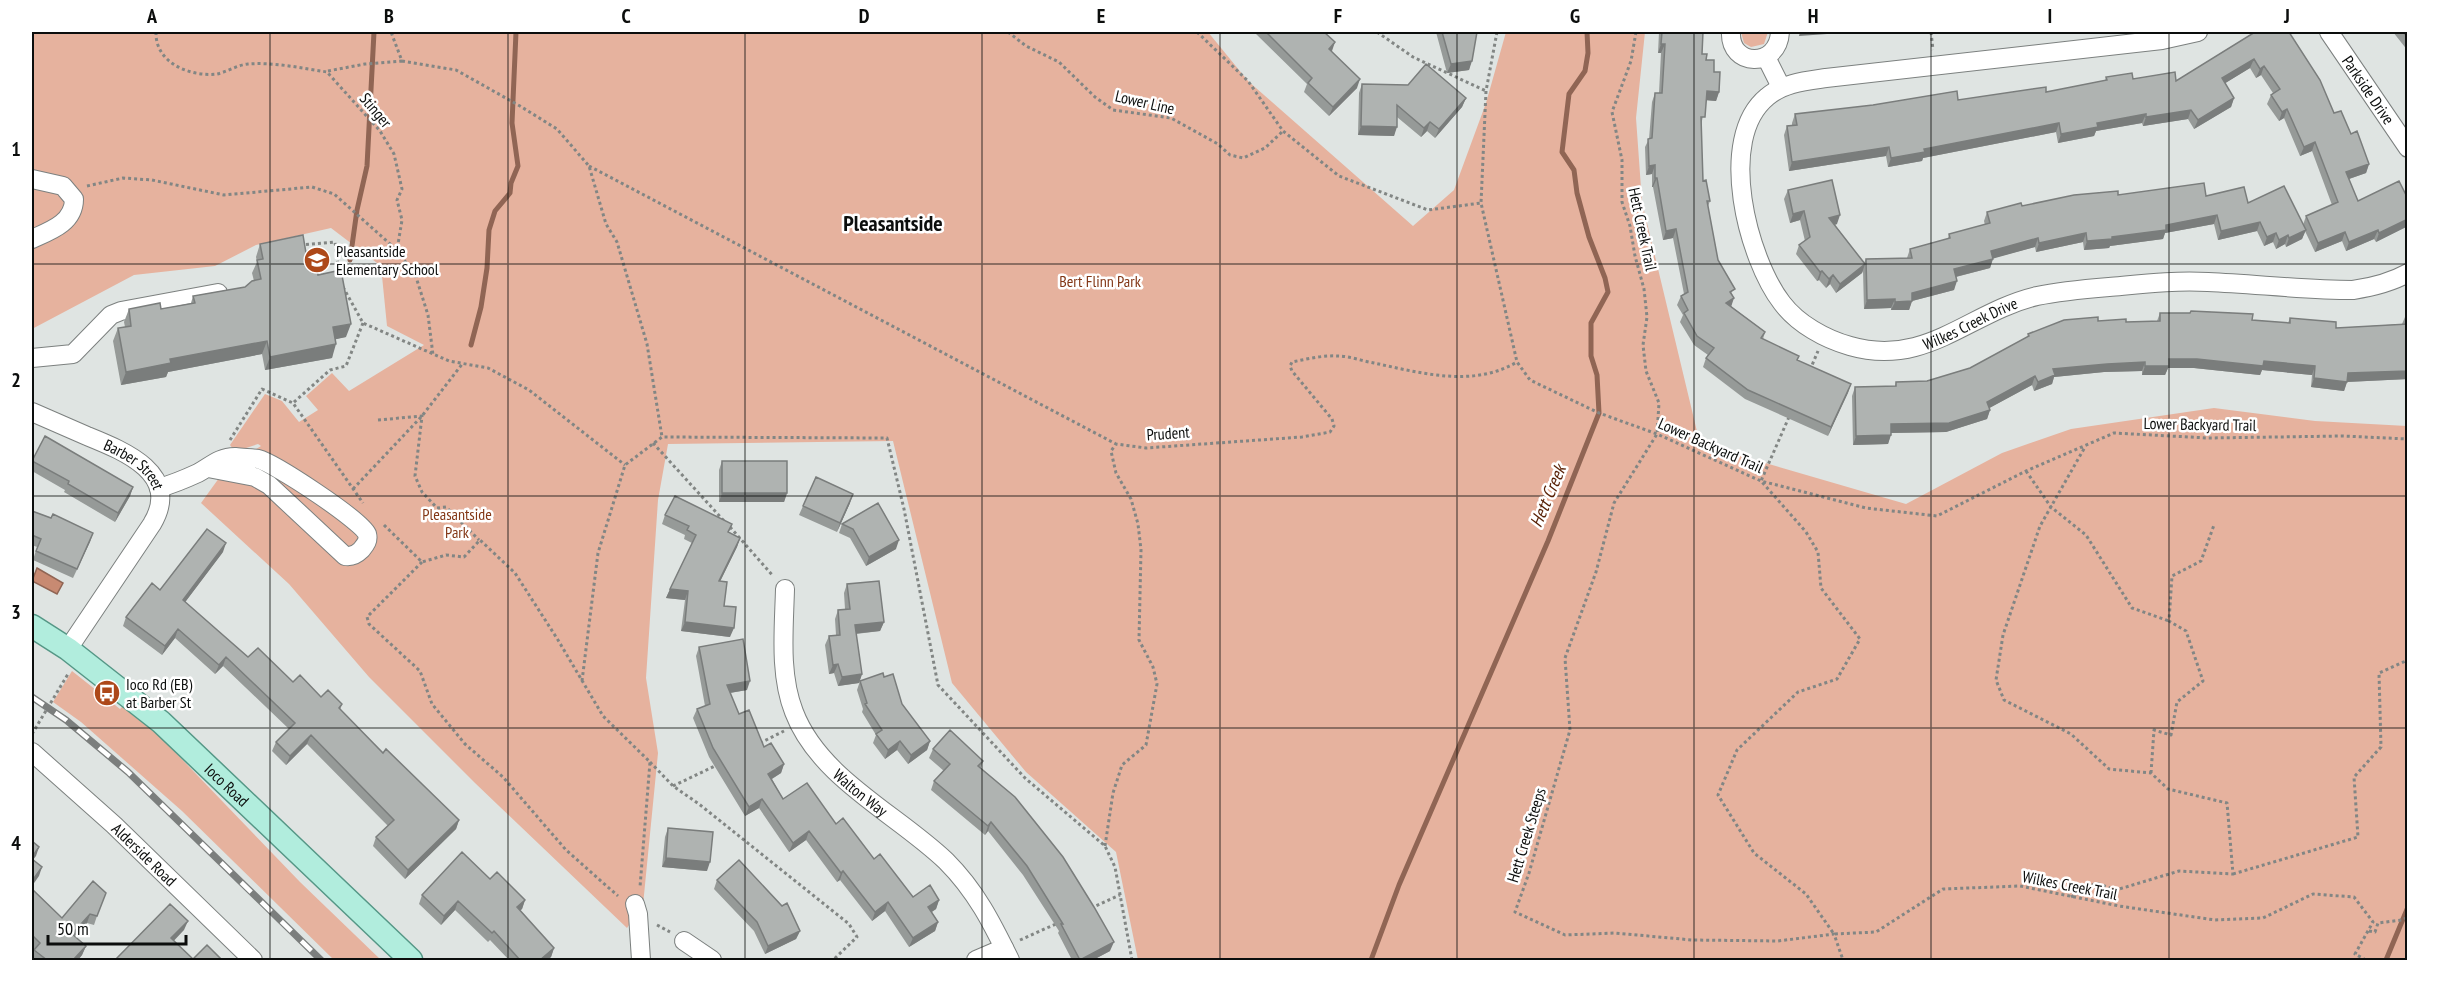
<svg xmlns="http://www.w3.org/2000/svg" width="2439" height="992" font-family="'PT Sans Narrow',sans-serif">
  <rect width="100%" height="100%" fill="#dfe4e2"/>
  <!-- green -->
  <path fill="#e6b29e" d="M32 32H1208L1248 81 1413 226 1454 190 1486 103 1506 32H1645L1636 118 1642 202 1700 444 1906 504 2002 453 2071 429 2214 408 2315 421 2407 426V960H1138L1116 852 1026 772 952 683 893 441 668 444 658 500 646 678 658 753 643 905 627 928 475 783 369 677 289 584 201 503 227 467 261 446 258 444 240 450 233 449 230 445 265 394 282 401 299 422 318 410 306 396 332 373 349 391 424 345 387 326 381 266 331 228 256 245 215 266 134 275 32 329Z
    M1741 32H1768L1764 44 1751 47 1744 43Z
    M72 671 120 709 125 704 148 724 300 882 381 960H334L182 811 81 722 53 702Z"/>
  <!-- water -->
  <path fill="#c88a72" stroke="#906554" stroke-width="1.5" d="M37 568 63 583 57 594 32 581Z"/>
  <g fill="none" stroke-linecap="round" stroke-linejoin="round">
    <!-- stream -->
    <path stroke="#906554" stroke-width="5" d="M350 260 357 210 367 166 374 32
      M471 345 481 307 487 268 489 230 495 211 510 193 511 183 518 166 512 123 516 32
      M1371 960 1399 885 1548 541 1599 413 1597 375 1591 356V323L1608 292 1605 278 1589 237 1577 193 1574 170 1562 152 1569 94 1585 71 1588 53 1587 32
      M2386 960 2408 907"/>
    <defs>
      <g id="minor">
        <path d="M1731 32C1729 67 1778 69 1780 32"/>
        <path id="s1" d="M2198 32 2162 40 1826 78C1805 81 1783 83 1767 97 1716 139 1748 259 1782 303 1798 324 1825 339 1850 346 1926 368 1969 312 2037 296 2061 291 2085 289 2109 287 2142 284 2175 280 2208 282 2256 284 2304 290 2353 290 2373 287 2390 283 2408 273"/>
        <path id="s2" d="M2329 32 2408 148"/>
        <path d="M1766 57 1781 87"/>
        <path d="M32 179 63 186 74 199C74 223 50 231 32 239"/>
        <path d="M32 358 73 354 111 315 121 311 218 293"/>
        <path id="s3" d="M32 412C50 420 69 428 87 436 124 451 182 474 152 524L68 649"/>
        <path d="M159 488C173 484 185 479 198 473 211 466 219 457 235 457 242 458 251 458 258 459 274 463 361 520 367 534 369 541 365 545 361 550 356 555 351 557 345 556L269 485 255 477 208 468"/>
        <path id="s4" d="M785 589C784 629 779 674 794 712 819 778 897 814 946 861 976 891 992 923 1010 960"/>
        <path id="s5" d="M32 752 114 825 253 960"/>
        <path d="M635 904 638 914 641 960"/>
        <path d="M684 941 712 960"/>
        <path d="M976 960 1004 948"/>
      </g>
      <g id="major">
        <path id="s6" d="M32 626 68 649 161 722 411 960"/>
      </g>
    </defs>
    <!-- minor casing -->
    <use href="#minor" stroke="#7c807f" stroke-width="20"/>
    <!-- major casing -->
    <use href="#major" stroke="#559786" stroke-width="25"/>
    <!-- path -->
    <path stroke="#828684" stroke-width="3" stroke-dasharray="3 3" stroke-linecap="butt" d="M156 32C155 63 190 77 217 74 227 72 237 65 248 64 273 62 302 68 327 72L380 131 394 154 402 189 397 200 402 220 397 250 416 277 428 315 433 355
      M1008 32 1026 46 1059 62 1095 97 1113 110 1171 118 1218 144 1230 155 1243 158 1265 148 1283 131
      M1197 32 1248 81 1283 131 1339 176 1428 210 1481 203
      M1377 32 1413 57 1486 91
      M1497 32 1486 91 1481 203 1517 362 1530 380 1599 413 1657 434 1761 481 1866 508 1937 516 2026 471 2114 433 2208 438 2343 436 2408 439
      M1636 32 1631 61 1612 112 1622 160V202L1630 226 1635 256 1644 289 1647 317 1643 345 1646 371 1659 403 1657 434 1614 503 1596 572 1565 658 1570 730 1529 873 1515 912 1565 935 1615 933 1692 940 1778 941 1834 934 1843 960
      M1931 32 1933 50
      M402 61 456 70 520 106 557 129 589 166 606 224 617 242 647 344 662 437
      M328 71 365 64 402 61 391 32
      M589 166 1116 444
      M87 186 123 178 152 180 224 195 312 187 334 194 397 250
      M300 245 335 242 339 272
      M343 287 363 323 449 361 488 368 529 390 625 465
      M363 323 346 366 330 370 293 403 363 503
      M1810 370 1818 351
      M1789 417 1761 481 1806 532 1818 552 1821 588 1860 639 1837 679 1798 692 1737 750 1718 795 1754 853 1806 894 1834 934 1876 932 1943 889 2020 886 2119 906 2215 920 2263 918 2313 894 2354 897 2373 922 2355 954 2366 960
      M378 420 422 416 415 476 422 492 437 508 446 507 479 540
      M230 440 262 389 293 403
      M653 443 725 522
      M2026 471 2051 507 2086 535 2132 608 2169 621
      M353 489 422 416 463 363
      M384 525 422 562 446 555 464 557 480 540 515 573 558 640 603 716 650 762 640 887
      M730 527 773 576
      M422 562 367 617 369 624 420 671 432 704 465 744 503 777 566 850 618 896
      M582 681 598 553 625 465 662 437 887 438 904 509 938 685 1025 778 1105 846 1115 867 1132 960
      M32 734 68 674
      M760 743 784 731
      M650 762 673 786 699 804 849 924 857 937 833 960
      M2151 773 2154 730 2171 735 2177 702 2203 681 2186 631 2169 621 2172 576 2201 561 2214 525
      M673 786 717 765
      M1105 846 1113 793 1122 765 1146 745 1157 684 1153 667 1139 640 1141 550 1138 524 1131 499 1116 473 1111 451 1116 444 1146 448 1302 437 1330 432 1334 426 1332 419 1292 371 1290 366 1292 362C1307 359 1323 355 1338 356 1349 356 1362 361 1374 363 1421 373 1473 388 1517 362
      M2233 874 2358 837 2354 777 2381 747 2379 673 2408 660
      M2071 897 2096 883 2116 890 2179 871 2233 874 2227 803 2168 789 2151 773 2109 769 2071 734 2004 700 1996 680 2003 635 2040 526 2085 447
      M1091 908 1120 895
      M657 925 670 932
      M2369 931 2375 932 2378 923 2402 920 2408 917
      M1020 940 1058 923"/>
    <!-- minor -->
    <use href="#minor" stroke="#fff" stroke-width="18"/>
    <!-- major -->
    <use href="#major" stroke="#b1eddd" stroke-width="22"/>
    <defs>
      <path id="rail" d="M32 697 66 720 128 772 321 960"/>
    </defs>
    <!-- rail casing -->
    <use href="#rail" stroke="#7b7e7d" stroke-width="7"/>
    <!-- rail -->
    <use href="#rail" stroke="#fff" stroke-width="4.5" stroke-dasharray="14" stroke-linecap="butt"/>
  </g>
  <!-- wall -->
  <path fill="#969a98" d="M1254 32H1324L1331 51 1357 88 1329 116 1304 92 1307 84Z
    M1436 32H1477L1469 70 1447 73Z
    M1659 32H1703L1702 54 1714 72 1719 92 1716 101 1706 100 1701 126 1703 181 1710 201 1708 206 1718 260 1733 296 1731 306 1765 332 1763 339 1797 360 1851 384 1828 436 1745 399 1703 367 1706 358 1708 355 1694 345 1680 322 1683 315 1677 305 1681 296 1684 294 1673 238 1663 240 1653 187H1652V174L1646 175 1645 147 1649 139 1652 102 1655 93H1659L1661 53H1658Z
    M2255 32 2334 113 2351 134 2369 164 2366 173 2349 179 2358 201 2408 199V226L2376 242 2374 239 2346 251 2342 241 2315 252 2305 231 2302 239 2286 247 2285 244 2276 249 2273 242 2264 246 2257 231 2218 240 2214 224 2165 233 2163 239 2110 246 2109 248 2084 250 2083 242 2036 252 2035 247 1993 258 1990 268 1956 277 1954 290 1912 301 1909 310H1891V308L1864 309 1863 271 1862 273 1836 293 1830 284 1826 288 1819 280 1817 281 1796 254 1799 245 1805 241 1800 220 1790 223 1784 199 1788 190 1837 224 1835 225 1864 263 1866 259 1907 258 1910 249 1948 239 1949 234 1985 225 1984 221 1987 212 2022 206 2118 195 2206 196 2248 203 2303 225 2306 216 2332 205 2312 151 2300 156 2284 118 2279 121 2267 104 2271 95 2273 93 2261 75 2256 78 2250 68 2225 83 2234 98 2231 107 2194 129 2188 119 2143 126 2142 123 2096 131 2094 136 2058 143 2056 132 1923 158 1922 161 1888 167 1886 156 1789 171 1784 135 1787 126H1792V123L1795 114 1958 100 2046 92 2105 81 2106 77 2176 81Z
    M2393 32H2408V51Z
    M1362 84 1466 98 1462 107 1435 138 1427 131 1421 137 1397 117 1394 136 1358 135 1359 93Z
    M260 244 307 259 318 275 346 337 335 339 332 358 265 370 262 354 168 372 166 377 121 385 113 341 118 328 125 327 124 322 129 309H161L191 303 193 296 245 287 254 281 252 273 257 262 256 257Z
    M2191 311 2252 320 2288 323 2290 318 2336 328 2402 324 2405 317 2408 315V379L2347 382 2344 391 2311 387 2312 375 2262 370 2260 375 2194 368H2168L2165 375H2142V371L2104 372 2054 377 2052 384 2034 391 2032 385 1989 408 1990 410 1987 419 1946 432 1891 433 1888 444 1853 445 1852 396 1855 387 1895 386 1896 382 1927 381 1970 368 2027 337 2028 334 2098 321 2126 322 2157 321 2160 313H2190Z
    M32 461 133 487 130 496 115 522 64 492 65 490 32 471Z
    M722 461 787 493 784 502H719V470Z
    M850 503 837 532 799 515 803 506Z
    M32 511 93 533 73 578 33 560 37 547 32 545Z
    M665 515 732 524 729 532 740 538 737 547 720 581 730 637 681 631 685 600 666 598 692 543 684 539 685 535 662 524Z
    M842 524 896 549 866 566 850 538 839 533Z
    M223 552 185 602 248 657 321 697 342 704 340 710 383 753 459 820 456 829 405 879 373 846 376 837 388 826 307 744 286 765 272 751 276 742 289 729 223 666 215 674 175 638 162 655 123 626 126 617 160 590Z
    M847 584 884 622 880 631 856 634 862 674 859 683 838 686 834 673 829 674 825 645 829 636 836 635 835 619 838 610 845 609 844 593Z
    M699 647 747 690 730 693 739 714 764 747 784 764 781 773 772 779 783 799 836 824 874 859 913 897 939 900 936 909 932 912 938 922 935 931 909 947 885 911 872 921 840 880 837 882 806 840 789 852 759 808 745 816 709 757 693 718 697 709 705 706 696 656Z
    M884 677 902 704 930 741 927 750 908 764 897 750 885 759 873 743 876 735 862 712 863 709 857 690 860 681Z
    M933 749 983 761 981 768 1110 951 1093 960H1072L1058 933 1059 931 1023 875 988 831 985 835 931 790 934 781 944 771 929 758Z
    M668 828 707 871 662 867 665 837Z
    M490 879 525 900 522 909 520 910 554 948 551 957 547 960H509L490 940 488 942 455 910 441 925 419 904 422 895Z
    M717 880 800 931 796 939 765 954 754 931 714 889Z
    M93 881 97 916 94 925 87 923 74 937 86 946 82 955 78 960H33L32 959V957L34 949 32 947V889L62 918Z"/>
  <!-- shaded-wall -->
  <path fill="#7a7d7c" d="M1800 32H1828L1827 34 1799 36Z
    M1335 42 1332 51 1325 58 1329 49Z
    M1661 44H1665L1661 53H1658Z
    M2254 59 2250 68 2219 87 2222 78Z
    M1472 61 1469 70 1447 73 1451 64Z
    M2264 66 2261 75 2256 78 2260 69Z
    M1360 79 1357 88 1329 116 1333 107Z
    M1707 91 1719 92 1716 101 1704 100Z
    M1466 98 1462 107 1435 138 1439 129Z
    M2234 98 2231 107 2194 129 2198 120Z
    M2287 109 2284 118 2279 121 2282 112Z
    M2191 110 2188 119 2143 126 2146 117Z
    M2146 114 2142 123 2096 131 2094 136 2058 143 2061 134 2097 123Z
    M1430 122 1427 131 1421 137 1424 128Z
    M2059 123 2056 132 1923 158 1922 161 1888 167 1891 158 1924 149Z
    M1361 126 1397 127 1394 136 1358 135Z
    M2315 142 2312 151 2300 156 2304 147Z
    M1889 147 1886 156 1789 171 1792 162Z
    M2369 164 2366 173 2343 181 2346 172Z
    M1655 165 1652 174 1646 175 1649 166Z
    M1655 178H1657L1653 187H1652Z
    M1804 211 1800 220 1790 223 1793 214Z
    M1840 215 1837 224 1826 227 1829 218Z
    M2217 215 2214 224 2165 233 2163 239 2110 246 2109 248 2084 250 2087 241Z
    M2408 219V226L2376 242 2379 233Z
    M2260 222 2257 231 2218 240 2221 231Z
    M1676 229 1673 238 1663 240 1666 231Z
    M2306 230 2302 239 2286 247 2289 238Z
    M2378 230 2374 239 2346 251 2349 242Z
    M2345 232 2342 241 2315 252 2318 243Z
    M2086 233 2083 242 2036 252 2039 243Z
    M2276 233 2273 242 2264 246 2267 237Z
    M2288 235 2285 244 2276 249 2279 240Z
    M2038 238 2035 247 1988 260 1991 251Z
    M1993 259 1990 268 1951 278 1954 269Z
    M1865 264 1862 273 1836 293 1840 284Z
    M1822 271 1819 280 1817 281 1820 272Z
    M1833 275 1830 284 1826 288 1829 279Z
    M1957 281 1954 290 1912 301 1909 310H1891L1895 302 1912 293Z
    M1734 298 1731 307 1726 303Z
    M1895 299 1891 308 1864 309 1867 300Z
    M351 324 346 337 328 341 333 327Z
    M267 341 262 354 168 372 166 377 121 385 126 372 170 359Z
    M336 344 332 358 265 370 270 357Z
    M2169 359H2197L2264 361 2315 366 2312 375 2262 370 2260 375 2194 368H2168L2165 375H2142L2145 366Z
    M2145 362 2142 371 2104 372 2054 377 2052 384 2034 391 2038 382 2053 369 2107 364Z
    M2408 371V379L2346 382H2347L2344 391 2311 387 2314 378 2348 373Z
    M2035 376 2032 385 1984 411 1987 402Z
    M1851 384 1848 393 1828 436 1831 427Z
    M1990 410 1987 419 1946 432 1888 433 1891 424Z
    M1891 435 1888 444 1853 445 1856 436Z
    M133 487 130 496 115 522 118 513Z
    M722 493H787L784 502H719Z
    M853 494 850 503 837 532 840 523Z
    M93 533 90 542 73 578Z
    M740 538 737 547 716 590 719 581Z
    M899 540 896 549 866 566 869 557Z
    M226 543 223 552 180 609 183 600Z
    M670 589 688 591 685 600 666 598Z
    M685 622 734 628 730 637 681 631Z
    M884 622 880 631 852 634 855 625Z
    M178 629 175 638 162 655 165 646Z
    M226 657 223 666 215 674 219 665Z
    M838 664 834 673 829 674 833 665Z
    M862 674 859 683 838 686 842 677Z
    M750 681 747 690 723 694 727 685Z
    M311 735 307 744 286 765 290 756Z
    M900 741 897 750 885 759 888 750Z
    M930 741 927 750 908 764 911 755Z
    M784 764 781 773 765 783 768 774Z
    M762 799 759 808 745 816 749 807Z
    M459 820 456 829 405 879 408 870Z
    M991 822 988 831 985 835 988 826Z
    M809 831 806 840 789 852 793 843Z
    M39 847 36 856 32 861V857Z
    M666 858 710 862 707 871 662 867Z
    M42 867 39 876 32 886V881Z
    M843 871 840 880 837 882 841 873Z
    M525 900 522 909 514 916 517 907Z
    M939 900 936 909 925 916 928 907Z
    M458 901 455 910 441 925 444 916Z
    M888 902 885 911 872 921 875 912Z
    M90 914 87 923 68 943 72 934Z
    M188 921 184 930 168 947 171 938Z
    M938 922 935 931 909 947 913 938Z
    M800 931 796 939 765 954 768 946Z
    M1114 942 1110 951 1093 960H1080Z
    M86 946 82 955 78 960H73Z
    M554 948 551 957 547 960H540Z"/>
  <!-- building -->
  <path fill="#afb3b1" stroke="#7a7d7c" stroke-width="1.5" d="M1266 32H1324L1335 42 1329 49 1360 79 1333 107 1308 83 1312 78Z
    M1442 32H1477L1472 61 1451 64Z
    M1662 32H1703L1702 54H1707L1706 60H1714V72H1720L1719 92 1707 91 1705 117H1701L1703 181 1706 180 1710 201H1707L1718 260 1735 289 1730 292 1734 298 1726 303 1765 332 1761 338 1799 356 1797 360 1851 384 1831 427 1748 390 1706 358 1714 348 1697 336 1684 313 1688 310 1681 296 1688 292 1676 229 1666 231 1657 178H1655V165L1649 166 1648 139 1652 138 1655 93H1662L1665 44H1661Z
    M2255 32H2289L2320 80 2334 113 2341 111 2351 134 2357 131 2369 164 2346 172 2358 201 2399 181 2408 199V219L2379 233 2378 230 2349 242 2345 232 2318 243 2306 216 2338 202 2315 142 2304 147 2287 109 2282 112 2271 95 2280 89 2264 66 2260 69 2254 59 2222 78 2234 98 2198 120 2191 110 2146 117V114L2097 123 2098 127 2061 134 2059 123 1924 149 1925 152 1891 158 1889 147 1792 162 1787 126 1797 125 1795 114 1873 105 1957 91 1958 100 2046 87V92L2107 80 2106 77 2132 73 2133 79 2175 72 2176 81Z
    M2403 32H2408V38Z
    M1426 64 1466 98 1439 129 1430 122 1424 128 1397 105V127L1361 126 1362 84 1408 85Z
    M1832 180 1840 215 1829 218 1865 264 1840 284 1833 275 1829 279 1822 271 1820 272 1799 245 1810 237 1804 211 1793 214 1788 190Z
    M2204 183 2206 196 2244 187 2248 203 2284 186 2306 230 2289 238 2288 235 2279 240 2276 233 2267 237 2260 222 2221 231 2217 215 2166 225V230L2112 237V239L2087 241 2086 233 2039 243 2038 238 1991 251 1993 259 1954 269 1957 281 1912 293V301L1895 302V299L1867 300 1866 259 1912 258 1910 249 1950 238 1949 234 1990 223 1987 212 2021 203 2022 206 2074 195 2118 191V195Z
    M303 235 307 259 315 260 318 275 341 270 351 324 333 327 336 344 270 357 267 341 170 359 171 363 126 372 118 328 131 326 129 309 160 303 161 309 195 303 193 296 245 287 252 281 261 279 257 260 263 259 260 244Z
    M2191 311 2253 314 2252 320 2290 323V318L2336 322V328L2408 324V371L2348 373 2347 382 2314 378 2315 366 2264 361 2263 366 2197 359H2169V366H2145V362L2107 364 2053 369 2055 375 2038 382 2035 376 1987 402 1990 410 1949 423 1891 424V435L1856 436 1855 387 1896 386V382L1927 381 1970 368 2029 336 2028 334 2064 320 2098 317V321L2126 319V322L2160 321V313H2190Z
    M45 436 133 487 118 513 68 484 69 481 32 461Z
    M722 461H787V493H722Z
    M816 477 853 494 840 523 803 506Z
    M675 496 732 524 728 532 740 538 719 581 727 582 724 606 736 607 734 628 685 622 688 591 670 589 696 535 687 530 689 526 665 515Z
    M878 503 899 540 869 557 853 529 842 524Z
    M32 511 51 518 53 514 93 533 77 569 36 551 41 539 32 535Z
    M207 529 226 543 183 600 248 657 258 648 293 682 300 675 321 697 328 690 342 704 339 708 383 753 386 749 459 820 408 870 376 837 394 820 311 735 290 756 276 742 295 723 226 657 219 665 178 629 165 646 126 617 152 583 160 590Z
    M879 581 884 622 855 625 862 674 842 677 838 664 833 665 829 636 840 635 838 610 850 609 847 584Z
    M743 639 750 681 727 685 739 714 749 710 764 747 771 743 784 764 768 774 783 799 807 783 836 824 843 818 874 859 880 854 913 897 930 885 939 900 928 907 938 922 913 938 888 902 875 912 843 871 841 873 809 831 793 843 762 799 749 807 713 748 697 709 710 704 699 647Z
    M883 673 884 677 893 674 902 704 930 741 911 755 900 741 888 750 876 734 882 730 865 704 867 703 860 681Z
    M950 730 983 761 978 766 1015 797 1063 857 1094 907 1114 942 1080 960 1061 924H1063L1027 866 991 822 988 826 934 781 950 764 933 749Z
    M668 828 713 832 710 862 666 858Z
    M32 841 39 847 32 857Z
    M462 852 490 879 497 872 525 900 517 907 554 948 540 960H520L494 931 492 933 458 901 444 916 422 895Z
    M32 859 42 867 32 881Z
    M739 860 782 906 787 903 800 931 768 946 757 922 717 880Z
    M93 881 106 893 97 916 90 914 72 934 86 946 73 960H47L34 950 40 943 32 935V889L62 918Z
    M170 904 188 921 171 938 193 959 207 945 220 958 217 960H115Z"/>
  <!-- grid -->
  <path fill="none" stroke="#0c0e0d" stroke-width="1.5" stroke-opacity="0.55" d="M270 32V960M508 32V960M745 32V960M982 32V960M1220 32V960M1457 32V960M1694 32V960M1931 32V960M2169 32V960M32 264H2408M32 496H2408M32 728H2408"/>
  <!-- icons -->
  <defs>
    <symbol id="school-disc" viewBox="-11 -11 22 22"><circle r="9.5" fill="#ad4819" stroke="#fff"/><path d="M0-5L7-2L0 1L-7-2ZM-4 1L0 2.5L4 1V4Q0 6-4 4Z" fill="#fff"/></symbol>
    <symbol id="bus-disc" viewBox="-11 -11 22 22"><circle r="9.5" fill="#ad4819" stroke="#fff"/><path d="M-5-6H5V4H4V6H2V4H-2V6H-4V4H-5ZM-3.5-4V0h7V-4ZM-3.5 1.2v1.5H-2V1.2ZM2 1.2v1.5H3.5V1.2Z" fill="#fff"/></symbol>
  </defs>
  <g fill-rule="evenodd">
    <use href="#school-disc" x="302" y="245" width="30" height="30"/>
    <use href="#bus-disc" x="92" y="678" width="30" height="30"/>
  </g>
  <g text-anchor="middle" stroke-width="5" stroke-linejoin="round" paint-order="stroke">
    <!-- street labels -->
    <g font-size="16" fill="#0c0e0d" stroke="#fff">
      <text dy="6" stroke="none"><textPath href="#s2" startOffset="70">Parkside Drive</textPath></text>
      <text transform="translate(1145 102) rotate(13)" y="6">Lower Line</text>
      <text transform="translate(376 110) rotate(50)" y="6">Stinger</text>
      <text transform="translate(1643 229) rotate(78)" y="6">Hett Creek Trail</text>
      <text dy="6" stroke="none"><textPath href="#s1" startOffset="867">Wilkes Creek Drive</textPath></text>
      <text transform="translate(2200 424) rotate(1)" y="6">Lower Backyard Trail</text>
      <text transform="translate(1168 433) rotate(-4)" y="6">Prudent</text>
      <text transform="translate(1711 445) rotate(24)" y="6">Lower Backyard Trail</text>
      <text dy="6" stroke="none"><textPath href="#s3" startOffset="116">Barber Street</textPath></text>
      <text dy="6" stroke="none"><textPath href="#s6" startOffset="252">Ioco Road</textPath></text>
      <text dy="6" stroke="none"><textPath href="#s4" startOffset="230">Walton Way</textPath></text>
      <text transform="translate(1526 835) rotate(-73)" y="6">Hett Creek Steeps</text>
      <text dy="6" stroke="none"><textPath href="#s5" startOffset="152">Alderside Road</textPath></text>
      <text transform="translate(2070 885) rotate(11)" y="6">Wilkes Creek Trail</text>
    </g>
    <!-- poi labels -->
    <g font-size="16" fill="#0c0e0d" stroke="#fff" text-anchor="start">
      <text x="336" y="257">Pleasantside<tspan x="336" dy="18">Elementary School</tspan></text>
      <text x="126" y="690">Ioco Rd (EB)<tspan x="126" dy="18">at Barber St</tspan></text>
    </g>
    <!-- park labels -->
    <g font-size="16" fill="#833716" stroke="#fff">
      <text x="1100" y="287">Bert Flinn Park</text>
      <text x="457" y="520">Pleasantside<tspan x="457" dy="18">Park</tspan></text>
    </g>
    <!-- water labels -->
    <g font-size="18" font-style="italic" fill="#571f04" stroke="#fff">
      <text transform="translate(1548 496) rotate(-67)" y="6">Hett Creek</text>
    </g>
    <!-- district labels -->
    <g font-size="22" font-weight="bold" fill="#0c0e0d" stroke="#fff">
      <text x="893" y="231">Pleasantside</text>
    </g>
  </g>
  <!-- border -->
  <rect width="2439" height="992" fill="none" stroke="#ffffff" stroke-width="66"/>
  <!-- scale -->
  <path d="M48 935v9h138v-9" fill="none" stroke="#0c0e0d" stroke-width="3"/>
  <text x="57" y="935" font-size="18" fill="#0c0e0d" stroke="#ffffff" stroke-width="4.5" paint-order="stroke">50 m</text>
  <rect x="33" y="33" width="2373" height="926" fill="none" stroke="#0c0e0d" stroke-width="2"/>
  <g font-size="20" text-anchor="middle" font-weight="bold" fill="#0c0e0d">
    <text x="152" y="23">A</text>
    <text x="389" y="23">B</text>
    <text x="626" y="23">C</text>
    <text x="864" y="23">D</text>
    <text x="1101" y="23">E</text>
    <text x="1338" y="23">F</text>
    <text x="1575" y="23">G</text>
    <text x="1813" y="23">H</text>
    <text x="2050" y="23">I</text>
    <text x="2287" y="23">J</text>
    <text x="16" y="156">1</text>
    <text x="16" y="387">2</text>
    <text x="16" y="619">3</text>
    <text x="16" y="850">4</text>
  </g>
</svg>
